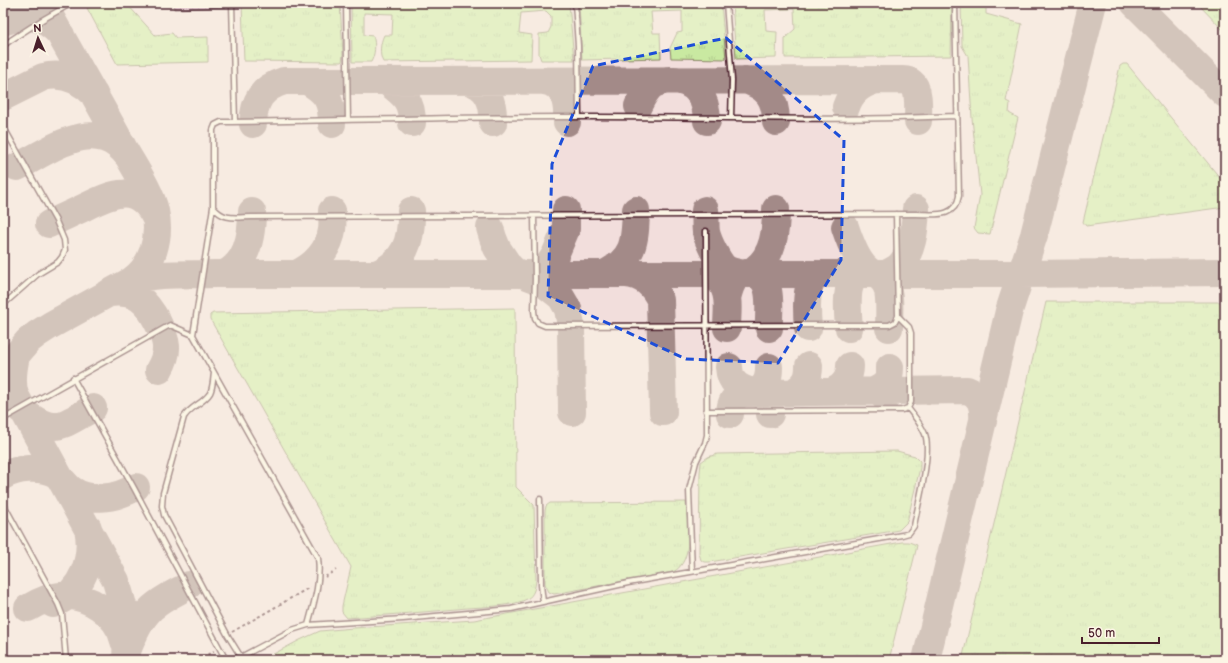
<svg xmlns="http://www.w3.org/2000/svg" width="1228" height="663" font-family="'Balsamiq Sans',sans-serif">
  <defs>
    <pattern id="grass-tufts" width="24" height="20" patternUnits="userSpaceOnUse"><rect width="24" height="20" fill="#c9e9a1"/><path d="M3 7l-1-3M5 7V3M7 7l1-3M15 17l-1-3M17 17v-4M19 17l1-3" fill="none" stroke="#aec78b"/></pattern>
    <pattern id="building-back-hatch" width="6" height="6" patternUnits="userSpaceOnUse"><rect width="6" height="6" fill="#dcaac7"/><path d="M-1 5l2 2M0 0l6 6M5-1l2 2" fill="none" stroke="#b48aa2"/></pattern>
  </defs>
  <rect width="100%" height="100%" fill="#fcf5e5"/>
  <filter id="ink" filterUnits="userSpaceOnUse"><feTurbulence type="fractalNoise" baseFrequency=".025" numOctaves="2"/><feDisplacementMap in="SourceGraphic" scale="8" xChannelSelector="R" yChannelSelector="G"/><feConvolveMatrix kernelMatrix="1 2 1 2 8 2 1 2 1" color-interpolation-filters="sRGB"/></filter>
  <g filter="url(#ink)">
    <!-- built -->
    <path fill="#f2dedc" d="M3 3H1225V660H3Z"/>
    <!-- grass -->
    <path fill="url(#grass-tufts)" stroke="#8a8466" d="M103 3H126L155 35 172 33 176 38 208 37V62L117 64 87 8Z
      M242 3H340L343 54 342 62 244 61Z
      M351 3H569L574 60H541L539 54V34L548 33 551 27V16L546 11 521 13 519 33 532 35 531 60 383 62C379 55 380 43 384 35H392L393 14 364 13V35L373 36C376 44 375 55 371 62H352Z
      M579 3H721L726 59 671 58 670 48 677 33 682 32V11L651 12 653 33H660L661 58 582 60Z
      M732 3H952L951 56 785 58V38L795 29 794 9 765 10 766 31 777 32 776 58 736 59Z
      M961 3H986V14L1022 24 1006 101 1010 103 1009 113 1018 118 990 234 978 233 974 228 980 195 972 118 968 56 962 46Z
      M1197 3H1225V32Z
      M1123 64H1127L1225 184V207L1086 226 1083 222 1120 66Z
      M1046 302H1225V660H962Z
      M515 308 516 487 534 505 536 580C535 588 534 595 527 599 515 606 482 607 467 608 427 612 387 615 347 618L342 612V606L351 567 210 319V315L213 313Z
      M897 451 915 456 920 461V468L907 522 899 530 710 562H704L701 560 699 553 700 472 701 462 708 457 717 454Z
      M686 502C687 522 695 561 673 572L554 594 549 592 545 584V511L546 506 550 503Z
      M902 542H909L917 545 916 550 889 660H262L300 640 320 631 353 628 474 620Z"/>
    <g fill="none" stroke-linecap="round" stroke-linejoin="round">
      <!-- taxiway -->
      <path stroke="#a38a88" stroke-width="28" d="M43 3C69 52 98 100 124 149 134 167 151 192 155 211 161 237 153 266 131 281
        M1134 3 1225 94
        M3 22C27 14 43 14 61 35
        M745 80C767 87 776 98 776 122
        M307 81C327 92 332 101 332 124
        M386 81C404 95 412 100 412 123
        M467 81C488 86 494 102 493 123
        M544 81C565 83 568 105 567 122
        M3 97 43 77C63 72 80 80 94 94
        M638 106C642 98 646 89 654 84 660 81 665 80 672 80 696 80 707 99 707 121
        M846 107C851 92 861 84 877 80
        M253 124C254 101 261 88 284 81H347L903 80C906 80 910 81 912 83 920 89 918 112 918 121
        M17 167C52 149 95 115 127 155
        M705 210C706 217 705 225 706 232 708 241 718 262 725 268 730 272 737 272 743 274
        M49 224C61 218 73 213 85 207 113 193 137 182 155 217
        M845 227C849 239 857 262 868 270 875 275 882 276 886 285 891 295 889 316 889 328
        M490 228 493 238 497 248 509 266 514 271 535 279 547 286 561 297 568 309 571 326 572 412
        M224 274C248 263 252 235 252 212
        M296 274C314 266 329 250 332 230 333 224 332 217 332 211
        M376 274C405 262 412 241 411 211
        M535 274 544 269 549 264 555 255 566 229V210
        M604 274C635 259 635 241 636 210
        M626 274C642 275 654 286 660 300L663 412
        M754 274C775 279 768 312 769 328
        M886 274C889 272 894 270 897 268 913 255 915 227 916 209
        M720 281C731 294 727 313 727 328
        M109 293C136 290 146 300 158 323 167 341 170 351 159 370
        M727 298C730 287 732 277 744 274 749 272 752 272 755 269 774 255 776 230 776 209
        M808 328C807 316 805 288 813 279 817 274 822 274 827 274
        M849 328C848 315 845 286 855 277 859 274 863 274 868 274
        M16 356C13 369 11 382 15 395L116 581 124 609 127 634 126 660
        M729 367C730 383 738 387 752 392
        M769 367C769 378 767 385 757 392 767 397 770 404 770 414
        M3 371 28 341 37 334 51 325 131 281C157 272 187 275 215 274H1021L1225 272
        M833 391C844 387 850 378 850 366
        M794 392C805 385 809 379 809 366
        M886 398 876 390C887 385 890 379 890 367
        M20 409C55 436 59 427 93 408
        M730 414C730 403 733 397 743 393L967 390C981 395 984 406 983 421
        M3 476C17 468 39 466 54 473 61 477 65 485 72 490 91 503 117 498 136 487
        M53 604C83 592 94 558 88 528
        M28 608C38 602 48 597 60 596 87 593 118 614 124 641
        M127 651C133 636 140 619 152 608 163 598 177 592 189 585
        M926 660 1009 311 1034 235 1093 3"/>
    </g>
    <!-- building -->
    <path fill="url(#building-back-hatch)" stroke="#4a1f2b" d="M174 3H226V7L174 9Z"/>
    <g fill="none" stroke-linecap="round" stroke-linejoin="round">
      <defs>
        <path id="service" d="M232 3 235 122
          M346 3 348 120
          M575 3 578 46 579 117
          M726 3 732 80 731 118
          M955 3 959 196C955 219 934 214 916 214L252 217C236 217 224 221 213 207V130L215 125 221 122C337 121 452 117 568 117 698 116 827 122 956 116
          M3 46 11 40 42 20 72 3
          M3 126 56 221 64 240 65 250 62 257 58 262 38 274 3 305
          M534 216 535 279 534 311 535 318 538 323 545 326 849 325H889L895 322 898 316 896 214
          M193 335 318 558C321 581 314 603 308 625
          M214 373C213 380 213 387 210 393 204 403 191 406 184 417L163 493 162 506 164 515 228 636 241 657
          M73 378 134 488 226 660
          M706 411 902 410 908 408 911 402V333L909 327 898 316
          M3 419 170 325 193 335 213 207
          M540 499 541 585 543 602
          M3 503 58 604 62 614 66 660
          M692 571 689 490 696 462 705 443 707 435 706 231
          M235 660 292 630 308 625 403 619 511 609 628 583 902 535 909 533 914 526C918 504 932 454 925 434 921 424 914 416 908 408"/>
      </defs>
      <!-- service casing -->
      <use href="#service" stroke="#4a1f2b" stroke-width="7"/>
      <!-- path -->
      <path stroke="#4a1f2b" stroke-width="2" stroke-dasharray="3 3" stroke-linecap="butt" d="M325 577 336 570
        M232 632 310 587
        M197 660 214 651"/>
      <!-- service -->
      <use href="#service" stroke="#fcf5e5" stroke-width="4"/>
    </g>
  </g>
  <!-- marked area -->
  <path d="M0 0H1228V663H0ZM726 38 844 140 841 260 778 363 686 359 548 296 552 164 593 66Z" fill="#fcf5e5" fill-opacity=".55" fill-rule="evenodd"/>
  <path fill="none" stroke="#1d4ed8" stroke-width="3" stroke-dasharray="8 5" stroke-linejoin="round" d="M726 38 844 140 841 260 778 363 686 359 548 296 552 164 593 66Z"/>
  <!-- margin -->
  <rect width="1228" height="663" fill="none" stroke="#fcf5e5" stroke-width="16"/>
  <rect x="8" y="8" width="1212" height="647" fill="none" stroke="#4a1f2b" stroke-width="1.5" filter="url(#ink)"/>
  <!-- north arrow -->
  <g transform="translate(38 38) rotate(356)" stroke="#fcf5e5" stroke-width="3" paint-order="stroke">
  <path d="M0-3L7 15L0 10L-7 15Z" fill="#4a1f2b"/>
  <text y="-6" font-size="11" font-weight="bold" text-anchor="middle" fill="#4a1f2b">N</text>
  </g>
  <!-- scale -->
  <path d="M1082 637v6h77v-6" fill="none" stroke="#4a1f2b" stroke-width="2"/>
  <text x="1088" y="637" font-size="12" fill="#4a1f2b" stroke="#fcf5e5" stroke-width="3" paint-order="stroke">50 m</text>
</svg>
